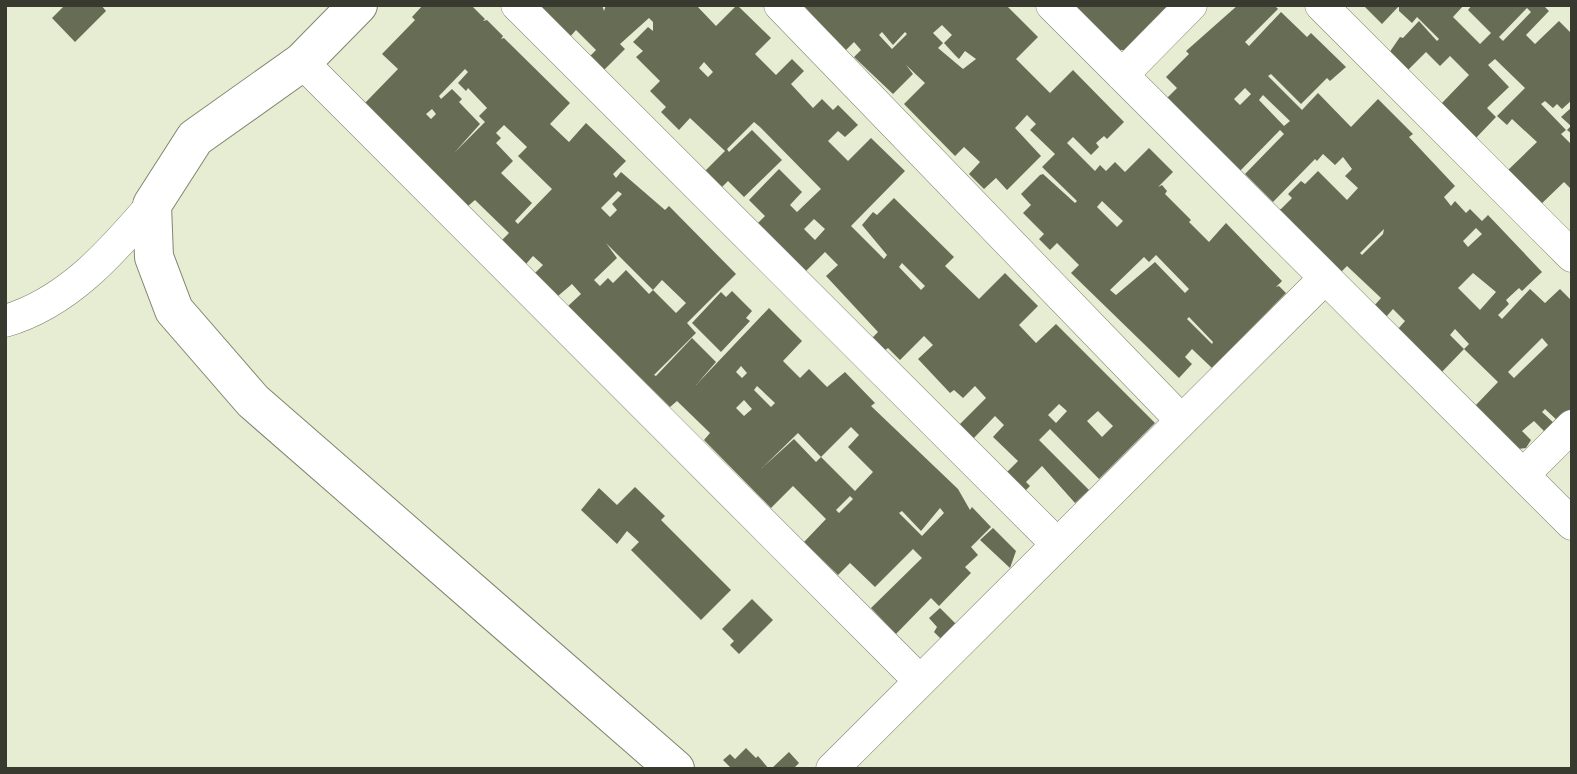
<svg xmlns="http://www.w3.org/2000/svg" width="1577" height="774" font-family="Figtree,sans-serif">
  <rect width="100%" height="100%" fill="#e7edd3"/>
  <!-- building -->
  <path fill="#676c55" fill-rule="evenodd" d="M65 5H101L106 11 75 42 52 18Z
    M423 5H471L485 19 483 21 487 20 503 36 501 39 504 38 570 103 550 124 569 142 586 123 626 161 613 174 616 178 621 172 665 210 669 206 736 274 687 323 696 333 654 375 656 376 692 338 716 362 696 385 769 308 802 341 783 361 800 378 809 369 827 387 845 372 875 403 871 406 958 489 970 510 972 507 991 527 971 547 978 555 965 567 971 573 939 606 931 598 896 634 871 608 922 558 913 549 875 587 850 563 838 575 804 542 826 519 793 486 771 508 704 440 710 433 677 401 670 407 568 306 581 294 572 284 558 296 535 273 543 265 533 256 526 264 502 240 509 233 475 200 468 206 464 202 461 205 434 173 365 103 398 69 382 54 415 20 412 17ZM465 69 468 72 458 83 466 91 468 88 487 108 479 116 485 122 454 153 480 124 459 102 462 99 452 89 441 99 439 96ZM432 109 436 114 431 119 426 114ZM504 125 527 147 518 156 552 189 518 224 515 221 532 203 501 173 513 161 496 143 501 138 496 133ZM618 191 622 194 612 204 617 210 610 217 601 208ZM606 243 653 290 649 294 626 270 613 283 608 278 600 286 594 280 617 258ZM662 280 686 303 676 313 653 290ZM741 366 747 373 742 378 736 372ZM757 386 775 403 771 407 754 390ZM744 400 752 409 744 416 736 408ZM851 427 859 435 848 447 873 472 855 491 821 457 816 462 794 439 762 468 798 433 821 457ZM850 496 853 499 839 513 836 510ZM940 508 944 513 922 536 899 513 902 511 921 531Z
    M536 5H602L604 11 606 5H696L716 26 737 5 771 38 755 54 776 75 792 59 804 71 791 84 813 108 822 99 833 110 838 105 858 125 845 137 838 131 828 141 848 161 871 138 905 171 851 226 884 259 887 255 862 225 873 212 877 215 894 198 954 257 945 266 979 299 1005 273 1038 306 1019 325 1036 343 1056 324 1155 423 1099 479 1050 429 1039 440 1089 490 1075 503 1042 466 1026 482 1030 486 1024 492 1006 473 1018 461 993 437 1004 425 995 416 972 440 958 426 986 398 975 386 963 398 954 390 950 393 918 359 933 345 924 336 900 360 888 348 884 351 871 339 878 332 826 276 838 265 825 252 805 272 756 225 765 216 749 200 779 169 802 192 790 205 797 212 821 189 760 127 754 122 727 149 729 152 752 130 782 160 744 197 728 181 720 189 704 172 725 151 690 118 679 130 661 112 666 107 650 91 660 81 636 57 643 51 633 42 648 27 653 31V22L649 18 620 44 625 49 598 76 584 62 596 50 576 30 569 38ZM704 62 713 72 708 77 699 68ZM814 219 825 229 815 240 804 229ZM902 263 925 286 921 290 899 267ZM1059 404 1067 411 1056 423 1048 415ZM1098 411 1113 426 1102 437 1087 421Z
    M803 5H1006L1038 37 1016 59 1050 93 1073 70 1124 122 1107 139 1104 136 1096 143 1099 147 1091 155 1073 137 1067 143 1095 171 1100 165 1106 171 1115 162 1125 172 1149 148 1173 172 1158 187 1162 185 1167 191 1165 194 1191 220 1189 222 1209 242 1226 223 1282 281 1276 287 1279 286 1286 293 1212 368 1192 349 1185 357 1192 364 1179 378 1071 273 1079 265 1057 243 1050 250 1039 239 1044 234 1023 213 1031 205 1021 194 1040 175 1043 174 1075 203 1077 201 1042 167 1055 154 1030 130 1036 124 1027 115 1015 128 1041 156 1007 190 996 178 984 189 969 174 980 162 964 147 955 156 904 104 925 83 906 65 913 74 893 94 854 57 861 50 854 42 845 51ZM942 25 952 35 944 43 954 54 959 59 965 51 976 59 963 69 938 48 943 43 933 33ZM882 32 893 45 905 32 907 34 892 49 879 35ZM1102 201 1123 221 1117 227 1097 207ZM1156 255 1189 289 1185 293 1155 262 1116 295 1110 290 1144 257 1149 262ZM1189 317 1213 342 1212 344 1187 319Z
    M1071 5H1177L1130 50H1116Z
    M1238 5H1274L1278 9 1245 42 1249 46 1281 12 1307 37 1311 33 1346 67 1330 81 1327 78 1301 104 1271 74 1268 76 1302 110 1318 93 1351 127 1378 99 1413 134 1409 137 1455 186 1444 197 1451 206 1455 201 1466 213 1470 209 1482 221 1488 215 1542 272 1522 291 1519 288 1506 300 1509 304 1498 315 1502 319 1530 289 1545 303 1560 289 1572 301V411L1560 423 1545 409 1542 412 1556 425 1547 434 1534 421 1522 431 1531 440 1526 448 1518 449 1475 406 1498 382 1464 349 1469 344 1455 329 1450 335 1464 349 1438 376 1398 329 1405 321 1393 309 1386 317 1374 306 1381 298 1347 266 1335 278 1277 209H1281L1292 198 1288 194 1301 181 1305 184 1318 171 1347 200 1358 188 1345 176 1352 169 1343 157 1335 165 1323 154 1317 161 1315 159 1273 202 1245 174 1284 134 1280 130 1240 171 1165 100 1177 88 1166 77 1189 54 1186 51ZM1245 88 1251 94 1240 105 1234 99ZM1263 95 1290 121 1284 126 1259 100ZM1476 228 1482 234 1468 247 1463 241ZM1384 229 1383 234 1362 255 1360 253ZM1473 273 1496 292 1480 310 1458 288ZM1542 338 1548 345 1514 378 1508 372Z
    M1363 5H1464L1453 17 1480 44 1491 33 1468 10 1472 5H1543L1549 11 1526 35 1535 44 1559 21 1572 34V100L1562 109 1557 104 1553 108 1545 101 1541 104 1566 130 1561 134 1572 145V190L1564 182 1537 208 1507 171 1537 142 1512 119 1507 125 1497 116 1525 88 1495 59 1488 65 1509 87 1487 108 1496 117 1475 139 1441 104 1469 75 1450 56 1440 66 1426 52 1407 71 1389 53 1400 37 1403 38 1419 21 1437 41 1439 39 1417 17 1412 23 1399 11V6L1382 24ZM1527 8 1531 12 1503 41 1499 37Z
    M1572 107V134L1567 130 1571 126 1561 117Z
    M732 291 752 311 746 318 750 321 721 352 692 323 721 292 726 297Z
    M635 487 665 516 661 520 731 590 701 620 631 550 639 542 627 531 617 544 581 510 599 488 617 505Z
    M993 528 1016 551 1010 568 980 540Z
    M752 599 773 620 739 654 730 645 734 641 722 629Z
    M940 608 957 625 942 640 934 632 937 627 929 618Z
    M746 748 756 758 758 756 769 769H732L723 760 730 754 735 759Z
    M789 752 799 763 793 769H771Z"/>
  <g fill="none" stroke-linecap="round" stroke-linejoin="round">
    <defs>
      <path id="street" d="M517 5 1057 544
        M780 5 1180 419
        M1052 5 1572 524
        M1321 5 1572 256
        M302 62 920 681
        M1122 75 1191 5
        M5 321C67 303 111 253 152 205
        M1523 475 1572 426
        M832 769 1325 278"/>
      <path id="secondary" d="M358 5 302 62 195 138 152 205 154 257 174 310 253 401 675 769"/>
    </defs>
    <!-- street casing -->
    <use href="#street" stroke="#80856e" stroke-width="33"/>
    <!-- secondary casing -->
    <use href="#secondary" stroke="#80856e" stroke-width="40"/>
    <!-- street -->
    <use href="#street" stroke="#fff" stroke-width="32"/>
    <!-- secondary -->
    <use href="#secondary" stroke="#fff" stroke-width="38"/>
  </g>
  <!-- border -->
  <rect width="1577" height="774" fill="none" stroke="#383a30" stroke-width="14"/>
</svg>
